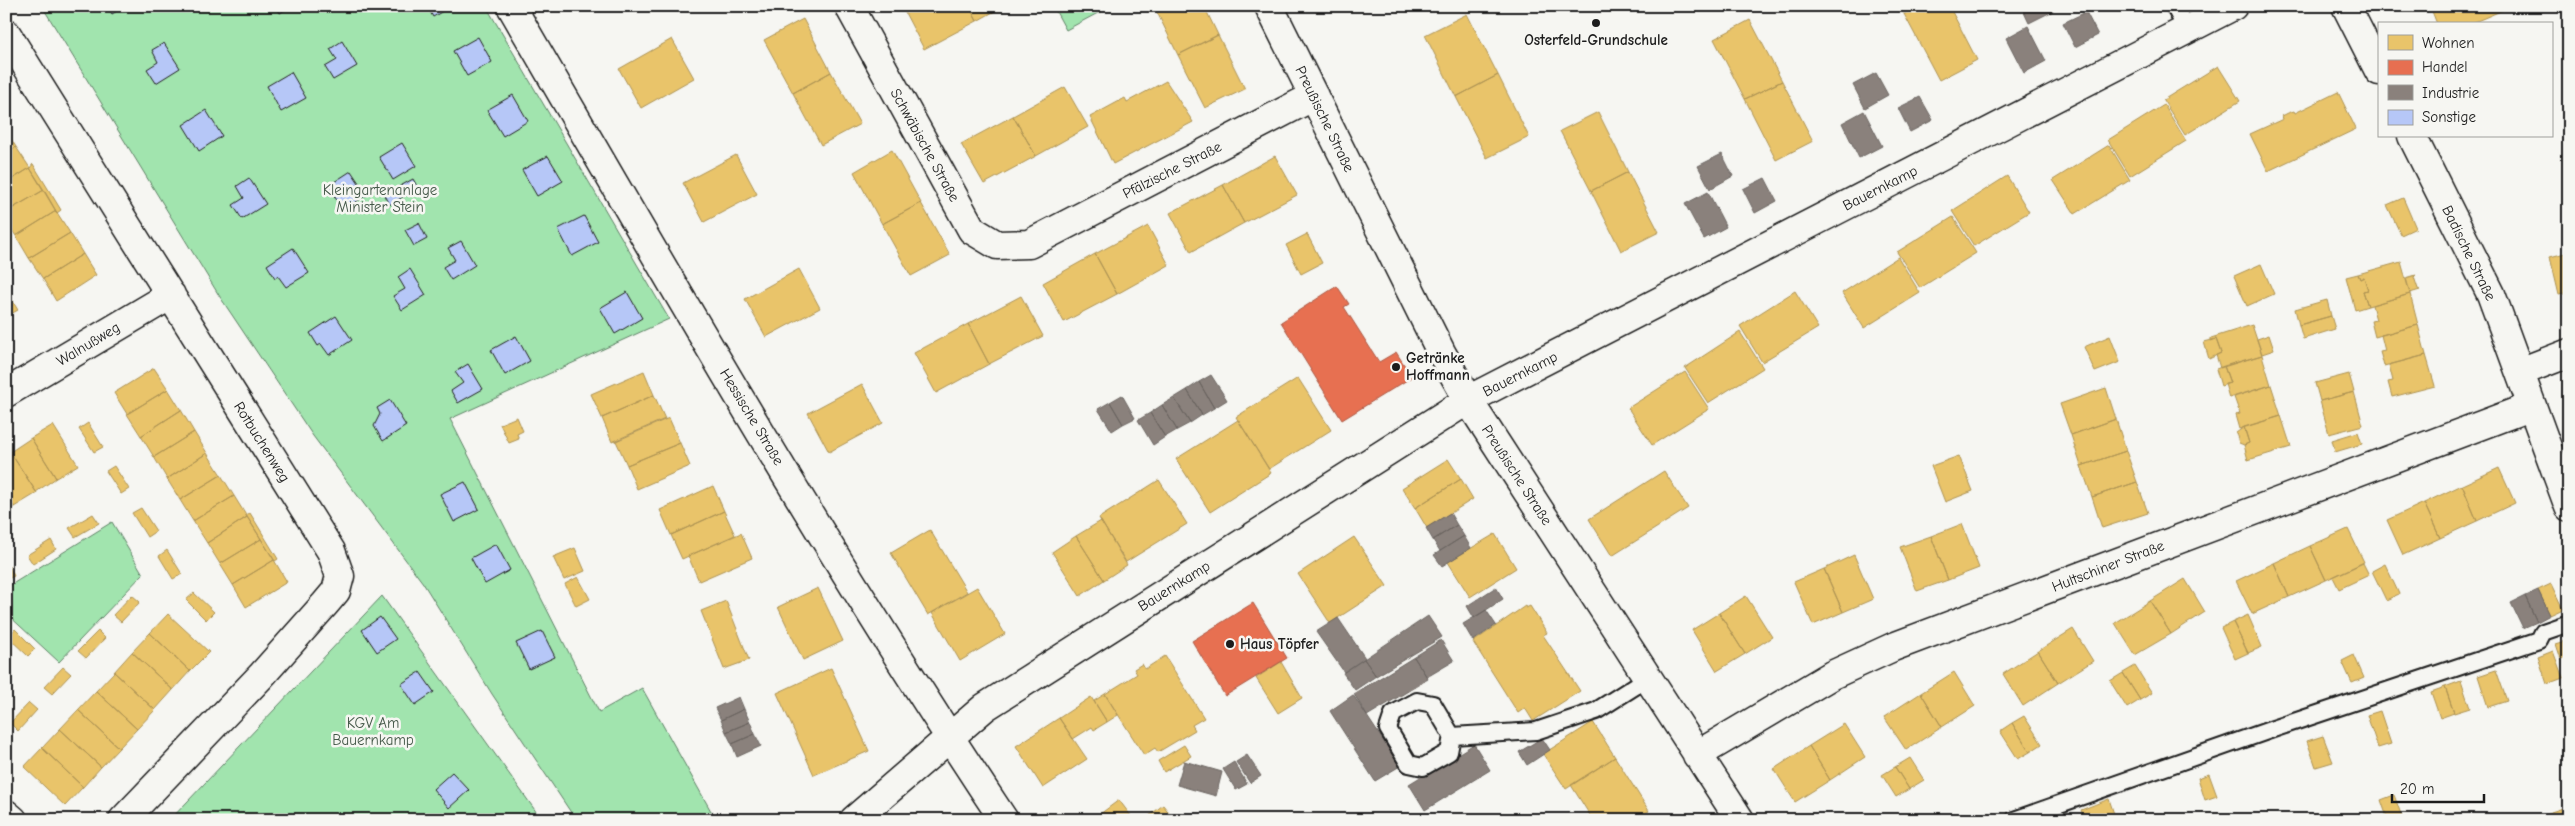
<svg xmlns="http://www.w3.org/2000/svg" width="2575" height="826" font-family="'Comic Neue',sans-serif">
  <rect width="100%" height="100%" fill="#f6f6f2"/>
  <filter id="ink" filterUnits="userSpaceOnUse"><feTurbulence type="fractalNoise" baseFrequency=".02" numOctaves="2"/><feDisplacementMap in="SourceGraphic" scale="10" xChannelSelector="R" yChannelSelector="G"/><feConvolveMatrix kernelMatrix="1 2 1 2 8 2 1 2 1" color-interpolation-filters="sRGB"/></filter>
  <g filter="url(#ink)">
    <!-- green -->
    <path fill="#a1e4ae" stroke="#5e8065" d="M42 6H486L669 319 450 419 599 712 642 688 716 820H576L492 694 423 583 313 436 220 297Z
      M1053 6H1111L1066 30Z
      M112 522 143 574 59 662 6 613V588Z
      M382 596 542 820H170Z"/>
    <!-- homes -->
    <path fill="#e9c46a" stroke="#ac9253" d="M908 6H969L977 21 924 49 903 9Z
      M969 6H1004L977 21Z
      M1154 6H1204L1218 35 1178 55Z
      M1901 6H1918L1904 14Z
      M1918 6H1949L1977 60 1939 80 1904 14Z
      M2430 6H2501L2503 10 2470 24H2437Z
      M1467 14 1498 75 1456 97 1425 35Z
      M803 19 831 72 793 93 764 40Z
      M1750 20 1782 81 1745 99 1714 39Z
      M1218 35 1245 89 1205 108 1178 55Z
      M672 39 694 78 641 108 619 69Z
      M2218 66 2240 101 2185 135 2163 100Z
      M831 72 860 124 821 145 793 93Z
      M1498 75 1529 137 1487 158 1456 97Z
      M1166 81 1193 122 1113 164 1090 117 1125 98 1127 102Z
      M1782 81 1813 141 1776 160 1745 99Z
      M1065 87 1088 127 1036 156 1013 116Z
      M2338 92 2356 129 2268 171 2250 134 2283 119 2282 116 2288 113 2294 111 2295 113Z
      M2164 105 2186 141 2130 176 2108 140Z
      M1598 112 1628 172 1591 191 1560 131Z
      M1013 116 1036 156 984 184 961 144Z
      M6 131 16 147 6 153Z
      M2109 145 2130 180 2075 214 2053 180Z
      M16 147 30 168 6 183V153Z
      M892 150 921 203 882 224 854 172Z
      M736 155 757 194 704 222 683 183Z
      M1275 156 1297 195 1244 223 1223 185Z
      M33 164 61 210 57 213 30 168Z
      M30 168 44 190 6 212V183Z
      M1628 172 1659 232 1621 251 1591 191Z
      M2007 176 2029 212 1974 246 1952 211Z
      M1223 185 1244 223 1191 252 1170 213Z
      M44 190 56 211 16 236 6 222V212Z
      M2403 198 2416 228 2401 235 2387 205Z
      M921 203 950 255 911 276 882 224Z
      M56 211 70 233 29 258 16 236Z
      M1953 217 1976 253 1920 288 1897 252Z
      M1148 226 1169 265 1117 294 1095 254Z
      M70 233 83 254 43 279 29 258Z
      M1307 234 1322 263 1301 274 1286 245Z
      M2569 252V293L2559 295 2550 257Z
      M83 254 96 275 56 301 43 279Z
      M1095 254 1117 294 1064 322 1043 283Z
      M1898 257 1920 293 1864 328 1842 293Z
      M2401 262 2410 294 2368 306 2363 291 2368 290 2364 277 2360 279 2358 274Z
      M2261 264 2274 294 2247 306 2234 276Z
      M799 269 820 308 766 337 745 299Z
      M2358 274 2360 279 2364 277 2368 290 2363 291 2368 306 2355 310 2346 277Z
      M2416 275 2414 277 2418 289 2420 290 2410 293 2406 278Z
      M6 291 18 310 9 315 6 310Z
      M1795 291 1818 328 1762 362 1740 326Z
      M2410 294 2418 325 2375 337 2371 321 2376 320 2372 305Z
      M1021 296 1043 336 989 364 968 324Z
      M2327 300 2331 316 2299 325 2295 309Z
      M2331 316 2335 329 2303 339 2299 325Z
      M968 324 989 364 936 393 914 353Z
      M2252 325 2262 355 2220 368 2216 355 2221 353 2216 339 2211 341V338Z
      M2418 325 2426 355 2384 366 2380 352 2385 351 2381 335Z
      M1740 332 1763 368 1708 403 1685 368Z
      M2269 335 2274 350 2262 354 2257 339Z
      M2110 336 2120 362 2095 372 2084 347Z
      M2216 339 2221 353 2209 359 2204 342Z
      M2262 355 2271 385 2229 398 2225 384 2230 383 2224 366Z
      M2426 355 2435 386 2392 397 2388 382 2393 381 2389 365Z
      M2224 366 2230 383 2221 386 2216 369Z
      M154 368 168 389 127 414 114 393Z
      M644 371 654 395 602 418 591 394Z
      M1685 372 1709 409 1652 445 1628 408Z
      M2349 374 2354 392 2320 401 2315 383Z
      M1298 378 1331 430 1269 469 1236 417Z
      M862 384 883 423 829 452 808 413Z
      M2271 385 2281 416 2239 429 2235 415 2240 414 2234 397Z
      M2106 388 2116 419 2071 435 2060 404Z
      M168 389 181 410 141 436 127 414Z
      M2354 392 2363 425 2329 434 2320 401Z
      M654 395 665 419 612 442 602 418Z
      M181 410 194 432 154 457 141 436Z
      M2281 416 2291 447 2248 460 2244 445 2249 443 2244 427Z
      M517 417 523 431 517 434 519 439 509 443 500 424Z
      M669 418 680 443 627 465 616 441Z
      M2116 419 2126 451 2081 466 2071 435Z
      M1238 420 1271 473 1210 512 1176 459Z
      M88 423 103 447 94 452 79 429Z
      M53 425 78 465 56 478 31 438Z
      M2244 427 2249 443 2244 445 2239 443 2236 433Z
      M194 432 207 453 167 479 154 457Z
      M2358 432 2362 444 2335 452 2332 440Z
      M31 438 56 478 36 492 10 452Z
      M680 443 690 466 637 489 627 465Z
      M2126 451 2137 482 2092 497 2081 466Z
      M10 452 37 493 14 507 6 494V457Z
      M207 453 221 475 180 500 167 479Z
      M1959 456 1973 491 1945 502 1931 466Z
      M1448 459 1461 479 1415 508 1402 488Z
      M114 466 129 489 121 494 106 471Z
      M2499 468 2515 503 2477 521 2462 485Z
      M1664 471 1688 508 1612 556 1589 519Z
      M221 475 234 496 193 521 180 500Z
      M1461 479 1473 499 1427 528 1415 508Z
      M1159 480 1187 524 1126 562 1099 518Z
      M2137 482 2148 513 2102 528 2092 497Z
      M2462 485 2477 521 2440 538 2424 503Z
      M713 486 724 511 671 535 660 510Z
      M6 494 14 507 6 512Z
      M234 496 247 517 207 543 193 521Z
      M2424 503 2440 538 2403 555 2387 520Z
      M141 508 156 531 147 537 132 513Z
      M724 511 735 535 682 559 671 535Z
      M250 513 278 559 275 561 246 515Z
      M93 514 99 523 75 537 69 528Z
      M247 517 261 539 220 564 207 543Z
      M1101 521 1127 565 1104 580 1076 536Z
      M1962 524 1979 568 1948 580 1931 536Z
      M2348 529 2364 562 2326 580 2310 546Z
      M930 530 967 592 928 615 891 553Z
      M741 533 752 558 699 581 688 556Z
      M1495 534 1516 568 1470 597 1448 562Z
      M1076 536 1104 580 1080 596 1052 552Z
      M1931 536 1948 580 1917 591 1900 547Z
      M1354 537 1387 586 1330 623 1298 574Z
      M261 539 274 560 233 585 220 564Z
      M51 540 56 549 33 564 27 555Z
      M2310 546 2326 580 2289 597 2274 563Z
      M575 548 585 571 564 580 553 557Z
      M167 550 182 574 173 579 159 556Z
      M1854 555 1873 599 1843 612 1824 569Z
      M274 560 287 582 246 607 233 585Z
      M2274 563 2289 597 2252 614 2236 581Z
      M2363 563 2369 575 2339 589 2333 577Z
      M2385 564 2399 594 2386 600 2372 571Z
      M9 566 14 576 6 580V568Z
      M1824 569 1843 612 1813 625 1794 582Z
      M578 577 590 599 576 606 565 584Z
      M2185 579 2205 612 2171 634 2150 601Z
      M2551 584 2563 609 2550 615 2538 590Z
      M977 587 1005 634 960 661 932 613Z
      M818 588 843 641 803 660 778 607Z
      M194 593 214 612 206 620 186 600Z
      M132 595 140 602 121 622 113 615Z
      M1746 596 1772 637 1745 654 1719 613Z
      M726 601 749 660 724 669 701 611Z
      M2150 601 2171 634 2135 655 2115 623Z
      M1525 606 1526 608 1530 606 1547 633 1543 635 1580 691 1533 721 1525 708 1518 713 1473 642Z
      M1719 613 1745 654 1717 671 1692 630Z
      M168 614 209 652 190 671 150 633Z
      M2248 615 2262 647 2248 653 2233 622Z
      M2233 622 2248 653 2235 659 2221 628Z
      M15 629 35 649 28 656 8 637Z
      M2073 629 2093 661 2058 683 2038 651Z
      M98 631 105 638 86 658 78 651Z
      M150 633 190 671 173 690 132 652Z
      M2569 640V657L2561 659 2556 644Z
      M2038 651 2058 683 2023 706 2003 674Z
      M2553 651 2563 678 2547 684 2538 657Z
      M132 652 173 690 155 710 114 672Z
      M2354 655 2364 678 2352 683 2342 661Z
      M1165 656 1204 718 1192 725 1195 730 1158 752 1155 748 1144 755 1105 694 1137 674 1134 669 1142 664 1145 669Z
      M1281 662 1302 698 1278 713 1256 678Z
      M2135 666 2152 693 2140 700 2123 673Z
      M63 667 71 674 52 694 44 687Z
      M831 668 869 751 814 775 777 693Z
      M2496 670 2507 701 2488 707 2478 676Z
      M114 672 155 710 137 729 96 691Z
      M1954 672 1975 706 1942 727 1921 693Z
      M2123 673 2140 700 2127 708 2110 681Z
      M2461 681 2470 708 2454 713 2445 687Z
      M2445 687 2454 713 2440 718 2431 692Z
      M96 691 137 729 119 748 78 710Z
      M1921 693 1942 727 1906 750 1884 717Z
      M1105 694 1118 715 1107 722 1094 701Z
      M1091 697 1107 722 1094 730 1092 727 1073 739 1059 718Z
      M29 703 37 710 18 731 10 723Z
      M78 710 119 748 101 767 60 729Z
      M2380 711 2391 744 2378 748 2367 715Z
      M2024 716 2042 744 2030 752 2012 723Z
      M1059 718 1087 759 1043 788 1016 746Z
      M1593 722 1615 757 1566 789 1543 754Z
      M2012 723 2030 752 2018 759 2000 731Z
      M1844 724 1865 757 1830 780 1809 746Z
      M60 729 101 767 83 787 42 748Z
      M2323 736 2333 762 2316 767 2307 741Z
      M1184 745 1191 756 1164 772 1158 761Z
      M1809 746 1830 780 1795 802 1774 769Z
      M42 748 83 787 65 806 24 767Z
      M1615 757 1649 811 1635 820H1593L1571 785Z
      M1910 758 1924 780 1909 789 1895 767Z
      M1895 767 1909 789 1896 797 1882 775Z
      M2209 774 2217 796 2205 800 2198 778Z
      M2394 795 2402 817 2388 820 2381 800Z
      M2109 799 2116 820H2085L2081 810Z
      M1119 800 1134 820H1092Z
      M1163 805 1175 820H1144Z
      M2569 806V820H2547L2545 814Z"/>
    <!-- shops -->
    <path fill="#e76f51" stroke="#aa5641" d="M1337 286 1349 304 1344 307 1379 362 1396 352 1412 377 1342 420 1281 322Z
      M1253 603 1287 658 1225 696 1192 641Z"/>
    <!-- industry -->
    <path fill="#8a817c" stroke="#69635f" d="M2021 6H2051L2053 11 2029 23Z
      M2086 12 2098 35 2075 47 2063 23Z
      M2028 26 2046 61 2024 73 2006 38Z
      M1876 73 1888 95 1865 108 1853 85Z
      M1920 97 1933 120 1910 132 1898 108Z
      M1864 111 1882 146 1859 158 1842 123Z
      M1722 154 1733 176 1710 189 1698 166Z
      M1765 178 1777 201 1755 213 1743 189Z
      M1708 192 1726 227 1704 239 1685 204Z
      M1211 375 1227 400 1214 408 1199 382Z
      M1199 382 1214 408 1202 415 1187 390Z
      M1187 390 1202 415 1190 423 1174 398Z
      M1122 395 1135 418 1123 424 1110 402Z
      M1174 398 1190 423 1177 430 1162 405Z
      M1110 402 1123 424 1112 431 1098 409Z
      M1162 405 1177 430 1165 437 1150 413Z
      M1150 413 1165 437 1153 445 1138 420Z
      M1450 513 1457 525 1433 540 1426 528Z
      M1457 525 1464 536 1440 551 1433 540Z
      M1464 536 1471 548 1442 566 1434 555Z
      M1496 587 1503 599 1474 618 1467 606Z
      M2538 590 2550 615 2537 622 2525 596Z
      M2525 596 2537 622 2523 628 2511 603Z
      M1486 610 1496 625 1473 641 1463 624Z
      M1428 616 1442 637 1376 676 1364 659Z
      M1338 618 1365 658 1344 672 1316 632Z
      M1441 640 1454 661 1427 677 1414 657Z
      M1414 657 1428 679 1367 716 1354 694Z
      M1364 659 1376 676 1355 690 1343 673Z
      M1353 695 1400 766 1375 781 1330 711Z
      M739 697 744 709 721 720 715 708Z
      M744 709 750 722 726 732 721 720Z
      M750 722 755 734 732 744 726 732Z
      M755 734 761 746 737 757 732 744Z
      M1542 738 1550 750 1527 765 1519 752Z
      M1474 744 1490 770 1425 810 1409 784Z
      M1247 755 1261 776 1250 783 1236 762Z
      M1184 761 1222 772 1216 796 1177 785Z
      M1234 762 1247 784 1236 790 1223 769Z"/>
    <!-- building -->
    <path fill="#b6c7f7" stroke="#1c1c1c" d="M107 6H125L112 14Z
      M276 6H291L280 13Z
      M427 6H451L433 17Z
      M478 37 492 62 467 76 453 51Z
      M342 41 357 66 333 80 325 67 337 60 330 49Z
      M164 43 180 68 156 83 147 69 158 62 152 50Z
      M291 72 306 98 281 112 267 86Z
      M513 95 528 121 503 136 487 110Z
      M206 110 222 136 199 151 183 125Z
      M402 143 416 166 393 180 379 157Z
      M548 156 563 181 537 196 522 170Z
      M351 171 367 195 343 210 328 186Z
      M249 178 266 204 242 219 233 205 244 198 237 186Z
      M413 179 418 188 389 205 384 195Z
      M584 216 598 242 572 256 558 229Z
      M419 223 427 239 414 246 405 230Z
      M461 241 475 265 451 280 443 267 455 260 448 248Z
      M293 248 309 273 286 287 278 276 275 278 267 265Z
      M410 269 426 295 402 310 393 296 405 289 398 277Z
      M627 292 642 318 615 334 600 308Z
      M336 316 352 340 329 355 321 344 318 346 310 333Z
      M516 336 530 361 505 375 491 350Z
      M468 364 483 389 458 403 451 391 463 383 455 372Z
      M390 400 406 426 383 441 374 426 380 414 377 408Z
      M465 482 479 509 454 522 440 494Z
      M496 544 510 570 485 584 471 558Z
      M380 617 396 639 377 652 362 630Z
      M542 631 555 657 529 669 516 643Z
      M420 672 434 692 415 705 401 684Z
      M452 772 469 790 449 808 433 789Z"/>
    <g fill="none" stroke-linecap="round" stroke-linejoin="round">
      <defs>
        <path id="lane" d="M2174 6 2187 30
          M1417 701 1433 704 1452 736 1449 752 1423 767 1409 764 1388 729 1393 714Z
          M1452 736 1536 731 1596 711 1648 678
          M2014 820 2273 729 2539 640 2543 632 2569 623"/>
        <path id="street" d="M511 6C670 281 828 556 1004 820
          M849 6 972 230 997 245 1029 244 1314 96
          M1269 6 1441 352 1468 400 1740 820
          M2346 6 2379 71
          M6 33 331 551 340 576 336 591 325 604 261 676 123 820
          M2412 136 2491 294 2569 507
          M2520 372 2569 353
          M6 393 171 295
          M1697 755 1832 675 1893 647 2532 406
          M6 814 13 820
          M854 820 985 707 1468 400 2233 6"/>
      </defs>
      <!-- lane casing -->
      <use href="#lane" stroke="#1c1c1c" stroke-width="20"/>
      <!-- street casing -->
      <use href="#street" stroke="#1c1c1c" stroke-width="31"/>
      <!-- lane -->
      <use href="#lane" stroke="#f6f6f2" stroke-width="16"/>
      <!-- street -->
      <use href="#street" stroke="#f6f6f2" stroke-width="28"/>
    </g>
  </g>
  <!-- markers -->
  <g fill="#1c1c1c" stroke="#f6f6f2" stroke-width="2">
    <circle cx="1596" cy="23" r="5"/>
    <circle cx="1396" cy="367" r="5"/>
    <circle cx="1230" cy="644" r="5"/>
  </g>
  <g text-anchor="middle" stroke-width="5" stroke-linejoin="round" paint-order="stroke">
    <!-- poi labels -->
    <g font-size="15" font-weight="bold" fill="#1c1c1c" stroke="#f6f6f2" text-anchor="start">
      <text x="1596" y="45" text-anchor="middle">Osterfeld-Grundschule</text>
      <text x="1406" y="363">Getränke<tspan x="1406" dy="17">Hoffmann</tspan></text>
      <text x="1240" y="649">Haus Töpfer</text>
    </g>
    <!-- street labels -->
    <g font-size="15" fill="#1c1c1c" stroke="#f6f6f2">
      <text transform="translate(1325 119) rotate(64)" y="5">Preußische Straße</text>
      <text transform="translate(925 145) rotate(61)" y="5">Schwäbische Straße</text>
      <text transform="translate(1172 170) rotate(-27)" y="5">Pfälzische Straße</text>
      <text transform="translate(1880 188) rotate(-27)" y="5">Bauernkamp</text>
      <text transform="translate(2469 253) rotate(64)" y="5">Badische Straße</text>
      <text transform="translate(88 344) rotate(-31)" y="5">Walnußweg</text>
      <text transform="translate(1520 374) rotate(-27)" y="5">Bauernkamp</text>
      <text transform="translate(752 417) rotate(59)" y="5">Hessische Straße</text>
      <text transform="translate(262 442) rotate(58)" y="5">Rotbuchenweg</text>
      <text transform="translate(1517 475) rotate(57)" y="5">Preußische Straße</text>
      <text transform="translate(2108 566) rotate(-21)" y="5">Hultschiner Straße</text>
      <text transform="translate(1174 586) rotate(-32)" y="5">Bauernkamp</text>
    </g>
    <!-- park labels -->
    <g font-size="15" fill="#445848" stroke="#f6f6f2">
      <text x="380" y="195">Kleingartenanlage<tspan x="380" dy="17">Minister Stein</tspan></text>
      <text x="373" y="728">KGV Am<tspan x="373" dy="17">Bauernkamp</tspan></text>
    </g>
  </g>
  <!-- margin -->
  <rect width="2575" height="826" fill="none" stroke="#f6f6f2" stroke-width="25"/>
  <rect x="12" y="12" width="2550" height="801" fill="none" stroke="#1c1c1c" stroke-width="2" filter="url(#ink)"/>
  <!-- legend -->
  <rect x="2378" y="22" width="175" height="115" fill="#f6f6f2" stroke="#9f9f9c"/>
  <rect x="2388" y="35" width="25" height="15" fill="#e9c46a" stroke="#9f9f9c"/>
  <text x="2422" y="48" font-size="15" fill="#1c1c1c">Wohnen</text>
  <rect x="2388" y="60" width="25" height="15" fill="#e76f51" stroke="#9f9f9c"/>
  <text x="2422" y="72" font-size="15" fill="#1c1c1c">Handel</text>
  <rect x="2388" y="85" width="25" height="15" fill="#8a817c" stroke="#9f9f9c"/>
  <text x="2422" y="98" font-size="15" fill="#1c1c1c">Industrie</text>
  <rect x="2388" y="110" width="25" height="15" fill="#b6c7f7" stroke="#9f9f9c"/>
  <text x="2422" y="122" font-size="15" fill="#1c1c1c">Sonstige</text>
  <!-- scale -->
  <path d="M2392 794v8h92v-8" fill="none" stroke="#1c1c1c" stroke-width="2.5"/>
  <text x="2400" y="794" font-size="15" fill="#1c1c1c" stroke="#f6f6f2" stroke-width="4" paint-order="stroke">20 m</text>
</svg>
